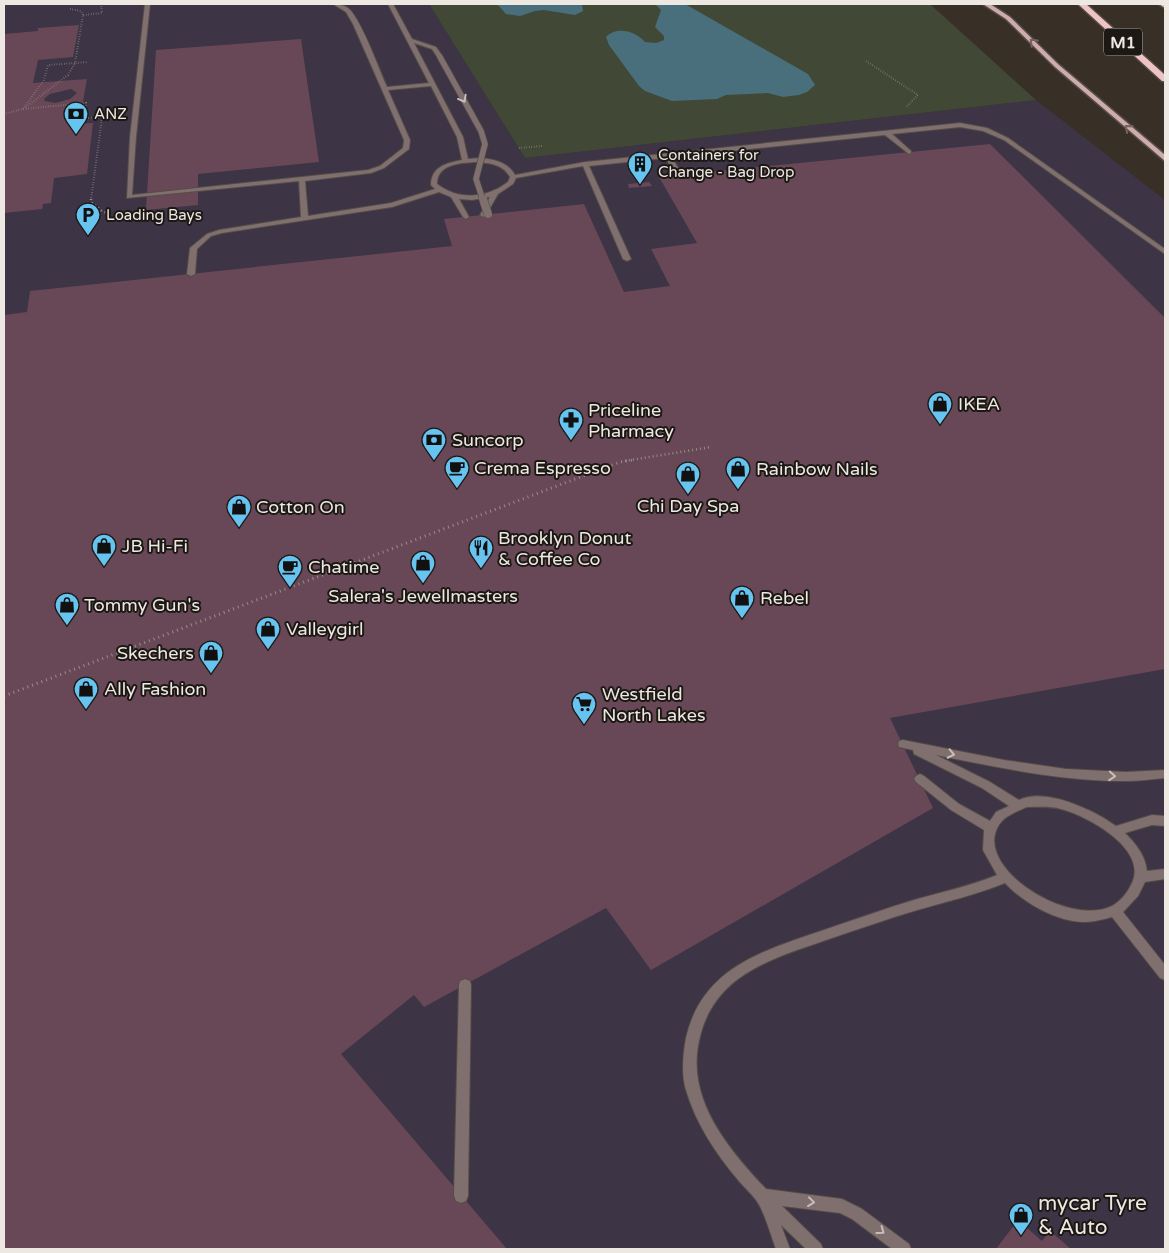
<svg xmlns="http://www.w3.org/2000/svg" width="1169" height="1253" font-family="'Varela Round',sans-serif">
  <rect width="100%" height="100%" fill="#382f27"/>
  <!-- commercial -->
  <path fill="#3d3445" d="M4 4H429L525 158 1036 100 1165 200V1249H4Z"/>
  <!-- green -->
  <path fill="#414836" d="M429 4H930L1036 100 525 158Z"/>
  <!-- water -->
  <path fill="#496f7d" d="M497 4H582L583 11 575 15 544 10 535 11 520 16 506 14Z
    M655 4H685L808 74 815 85 807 92 799 95 783 97 768 93 726 95 717 99 672 101 645 91 639 86 609 45 606 37C617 26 635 31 645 42L656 43 664 40V36L655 27 661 10Z"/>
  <!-- building -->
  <path fill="#684856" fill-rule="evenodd" d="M79 25 73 57 38 60 33 83 87 79 82 107H79L78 124 93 123 87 174 54 178 51 203 43 204 42 209 4 213V34L38 31V28ZM71 89 77 93 70 99 55 103 45 101 44 99 50 94Z
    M301 39 319 162 198 174V205L146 210 156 50Z
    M990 144 1165 318V669L890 718 933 808 651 970 606 908 424 1007 414 995 341 1054 507 1249H4V315L27 312 30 291 452 246 444 219 584 204 624 292 670 286 651 249 697 243 659 177Z
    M649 182 652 186 629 188 628 184Z
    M1018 1220 1042 1241 1050 1231 1071 1249H996Z"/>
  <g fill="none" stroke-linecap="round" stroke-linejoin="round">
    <defs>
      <path id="service" d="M145 4H150L136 137 132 195 368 170 380 166 403 148 404 140 353 24 346 12 333 4C340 4 347 6 351 11 364 27 378 67 387 87L429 83 388 4H393L412 39 436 47 443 57 438 58 432 49 414 43 463 137 468 159C484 157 506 159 515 175L585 162 960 123 987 128 1008 138 1165 249V254L1004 140 983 131 960 127 892 134 911 151V153L909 154 885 135 671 157 683 175 680 177 678 176 665 158 589 166 631 259 627 261 623 259 583 166 516 178 513 184 498 194 486 215 483 217 480 215 490 197 472 200 459 199 469 217 466 219 463 217 451 197 439 192 392 207 222 233 211 236 197 249 195 274 191 276 187 274 190 248 207 234 219 230 301 217 299 181 127 198 130 137ZM431 86 457 137 462 160C446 163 431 167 431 185L435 189 391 203 308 216 305 181 371 173 384 168 409 149 410 140 388 90ZM476 162C489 163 503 164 510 177L508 182C487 198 459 201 437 184 437 164 460 163 476 162Z
        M903 740 1004 760 1066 769 1126 772 1165 770V778C1152 779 1139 781 1127 781 1065 782 996 767 936 755L990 782 1019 800C1045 787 1094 810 1116 826L1152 815 1165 816V826L1152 825 1125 833C1136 844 1145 855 1147 871L1165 869V879L1145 882 1138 896 1123 912 1165 965V980L1160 978 1112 917C1104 919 1094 922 1085 922 1057 922 1024 903 1005 883 975 895 945 902 914 911 887 919 859 929 832 938 775 958 713 973 699 1041 686 1099 728 1149 766 1189L842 1199 862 1209 909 1244 911 1249H892L852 1219 840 1213 782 1206 821 1244 823 1249H806L781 1225 790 1249H776C771 1236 764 1210 756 1200 751 1193 744 1187 739 1181 716 1154 696 1124 686 1090 681 1073 683 1055 686 1038 702 967 765 950 824 930 854 920 884 909 914 900 942 892 970 886 997 875L983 850 984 830 951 810 916 782 914 779 916 776 920 774 924 776 959 804 990 821 996 812 1009 806 982 788 914 754 913 750 899 747 898 744 899 741ZM1027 807C1039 807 1051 806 1061 809 1088 816 1148 849 1132 883 1128 892 1121 901 1112 906 1066 929 962 860 1004 819 1010 814 1020 810 1027 807Z
        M465 979 470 981 471 985 468 1196 466 1201 461 1203 456 1201 454 1196 459 985 460 981Z"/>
      <path id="primary" d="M983 4H990L1010 17 1059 65 1165 155V161L1055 67 1006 19Z"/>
      <path id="motorway" d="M1078 4H1086L1165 75V81H1162Z
        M1159 4H1165V8Z"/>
    </defs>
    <!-- service casing -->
    <use href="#service" stroke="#554d45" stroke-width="2"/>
    <!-- primary casing -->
    <use href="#primary" stroke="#554d45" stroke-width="3"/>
    <!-- motorway casing -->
    <use href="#motorway" stroke="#554d45" stroke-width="3"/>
    <!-- path-far2 -->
    <path stroke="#958e87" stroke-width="2" stroke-dasharray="0.5 2" stroke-linecap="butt" d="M70 9 81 11 83 15
      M866 61 918 95 906 107
      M26 107 68 75 75 63 88 62
      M23 109 44 80 48 65 75 63 83 15 102 13 101 4
      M4 114 23 109 86 103 84 118H112
      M519 148 542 146
      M91 200 102 118"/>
    <!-- path-far1 -->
    <path stroke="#958e87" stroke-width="2.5" stroke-dasharray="1 3" stroke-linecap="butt" d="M91 199V202L103 212 112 213
      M625 461 711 447"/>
    <!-- path -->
    <path stroke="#958e87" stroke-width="3" stroke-dasharray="1 4" stroke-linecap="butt" d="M4 696 620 462 633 460"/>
    <!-- service -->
    <use href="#service" fill="#806f6f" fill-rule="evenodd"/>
    <!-- primary -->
    <use href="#primary" fill="#ceabad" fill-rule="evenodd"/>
    <!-- motorway -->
    <use href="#motorway" fill="#eec3c6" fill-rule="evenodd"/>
    <defs>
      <path id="service-bridge-far1" d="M440 57 481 131 485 144 476 179 483 200"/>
      <path id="service-bridge" d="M483 199 488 214"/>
    </defs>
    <!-- service-bridge-far1 casing -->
    <use href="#service-bridge-far1" stroke="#554d45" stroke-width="7" stroke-linecap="butt"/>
    <!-- service-bridge casing -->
    <use href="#service-bridge" stroke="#554d45" stroke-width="9" stroke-linecap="butt"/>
    <!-- service-bridge-far1 -->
    <use href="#service-bridge-far1" stroke="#806f6f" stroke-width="5.5"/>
    <!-- service-bridge -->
    <use href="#service-bridge" stroke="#806f6f" stroke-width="8"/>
  </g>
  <!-- one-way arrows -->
  <defs><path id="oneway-chevron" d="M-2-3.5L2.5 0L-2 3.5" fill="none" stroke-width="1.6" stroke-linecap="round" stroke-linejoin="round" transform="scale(1.25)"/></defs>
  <g stroke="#756260">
    <use href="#oneway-chevron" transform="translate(1033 42) rotate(-136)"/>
    <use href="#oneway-chevron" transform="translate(1128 128) rotate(-139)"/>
  </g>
  <g stroke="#c7beba">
    <use href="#oneway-chevron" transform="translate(463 99) rotate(61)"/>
    <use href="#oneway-chevron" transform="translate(951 754) rotate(12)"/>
    <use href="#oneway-chevron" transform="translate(1112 776) rotate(4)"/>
    <use href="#oneway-chevron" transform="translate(811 1202) rotate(7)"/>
    <use href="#oneway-chevron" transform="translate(881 1231) rotate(36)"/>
  </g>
  <!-- icons -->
  <defs>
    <symbol id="bank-pin" viewBox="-11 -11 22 30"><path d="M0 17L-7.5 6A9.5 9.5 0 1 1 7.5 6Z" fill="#67c4f0" stroke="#1c1814"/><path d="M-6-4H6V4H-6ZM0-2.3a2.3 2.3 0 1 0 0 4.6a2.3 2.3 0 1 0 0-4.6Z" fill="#111"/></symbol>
    <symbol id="building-pin" viewBox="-11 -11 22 30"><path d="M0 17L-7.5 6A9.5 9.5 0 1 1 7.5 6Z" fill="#67c4f0" stroke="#1c1814"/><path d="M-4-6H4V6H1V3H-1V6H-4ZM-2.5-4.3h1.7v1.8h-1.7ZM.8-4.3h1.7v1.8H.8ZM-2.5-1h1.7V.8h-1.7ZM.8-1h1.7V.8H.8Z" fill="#111"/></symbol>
    <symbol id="parking-pin" viewBox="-11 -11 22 30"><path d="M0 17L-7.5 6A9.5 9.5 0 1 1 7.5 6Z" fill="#67c4f0" stroke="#1c1814"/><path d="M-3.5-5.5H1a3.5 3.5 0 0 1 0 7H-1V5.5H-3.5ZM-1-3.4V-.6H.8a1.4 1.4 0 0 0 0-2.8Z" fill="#111"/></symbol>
    <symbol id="shop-pin" viewBox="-11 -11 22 30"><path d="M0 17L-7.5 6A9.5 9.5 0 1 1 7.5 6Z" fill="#67c4f0" stroke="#1c1814"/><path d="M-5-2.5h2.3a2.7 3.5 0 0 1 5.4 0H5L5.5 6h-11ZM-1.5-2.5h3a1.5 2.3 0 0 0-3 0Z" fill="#111"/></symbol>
    <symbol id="pharmacy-pin" viewBox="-11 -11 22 30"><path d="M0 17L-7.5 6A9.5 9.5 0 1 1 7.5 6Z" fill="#67c4f0" stroke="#1c1814"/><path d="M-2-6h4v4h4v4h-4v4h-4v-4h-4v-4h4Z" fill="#111"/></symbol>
    <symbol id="cafe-pin" viewBox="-11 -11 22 30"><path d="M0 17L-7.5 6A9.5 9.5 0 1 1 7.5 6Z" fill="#67c4f0" stroke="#1c1814"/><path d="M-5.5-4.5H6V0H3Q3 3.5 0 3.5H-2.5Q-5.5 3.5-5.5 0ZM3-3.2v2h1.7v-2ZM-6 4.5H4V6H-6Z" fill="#111"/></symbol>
    <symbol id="restaurant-pin" viewBox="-11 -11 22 30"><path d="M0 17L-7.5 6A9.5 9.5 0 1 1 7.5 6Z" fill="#67c4f0" stroke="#1c1814"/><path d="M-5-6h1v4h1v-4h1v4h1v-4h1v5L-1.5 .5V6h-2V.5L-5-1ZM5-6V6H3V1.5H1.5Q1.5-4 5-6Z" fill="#111"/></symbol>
    <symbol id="supermarket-pin" viewBox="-11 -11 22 30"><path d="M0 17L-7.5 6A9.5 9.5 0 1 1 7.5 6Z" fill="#67c4f0" stroke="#1c1814"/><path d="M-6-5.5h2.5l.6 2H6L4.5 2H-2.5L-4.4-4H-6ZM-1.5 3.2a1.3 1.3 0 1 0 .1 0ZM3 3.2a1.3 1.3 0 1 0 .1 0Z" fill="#111"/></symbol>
  </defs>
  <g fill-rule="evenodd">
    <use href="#bank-pin" x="62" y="100" width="28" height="38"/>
    <use href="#building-pin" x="626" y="150" width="28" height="38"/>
    <use href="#parking-pin" x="74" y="201" width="28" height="38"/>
    <use href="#shop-pin" x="926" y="390" width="28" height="38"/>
    <use href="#pharmacy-pin" x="557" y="406" width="28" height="38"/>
    <use href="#bank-pin" x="420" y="426" width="28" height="38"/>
    <use href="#cafe-pin" x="443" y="454" width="28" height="38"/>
    <use href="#shop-pin" x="724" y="455" width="28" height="38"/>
    <use href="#shop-pin" x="674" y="460" width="28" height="38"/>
    <use href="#shop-pin" x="225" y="493" width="28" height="38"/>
    <use href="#shop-pin" x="90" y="532" width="28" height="38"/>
    <use href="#restaurant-pin" x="467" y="534" width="28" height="38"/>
    <use href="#shop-pin" x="409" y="549" width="28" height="38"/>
    <use href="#cafe-pin" x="276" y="553" width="28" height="38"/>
    <use href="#shop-pin" x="728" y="584" width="28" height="38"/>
    <use href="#shop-pin" x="53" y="591" width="28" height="38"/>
    <use href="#shop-pin" x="254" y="615" width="28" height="38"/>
    <use href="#shop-pin" x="197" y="639" width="28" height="38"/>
    <use href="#shop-pin" x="72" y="675" width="28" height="38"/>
    <use href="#supermarket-pin" x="570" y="690" width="28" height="38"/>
    <use href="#shop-pin" x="1007" y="1201" width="28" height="38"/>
  </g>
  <g text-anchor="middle" stroke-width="4" stroke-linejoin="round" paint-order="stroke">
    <!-- far-poi labels -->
    <g font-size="15" fill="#ede8e2" stroke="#1c1814" text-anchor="start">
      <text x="94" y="119">ANZ</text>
      <text x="658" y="160">Containers for<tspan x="658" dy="17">Change - Bag Drop</tspan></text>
      <text x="106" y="220">Loading Bays</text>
    </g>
    <!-- shield labels -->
    <rect fill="#1c1814" stroke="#aeaaa4" stroke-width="1" x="1104" y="28.5" width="38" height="27" rx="4"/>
    <g font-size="16" font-weight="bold" fill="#ede8e2">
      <text x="1123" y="48">M1</text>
    </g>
    <!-- poi labels -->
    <g font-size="18" fill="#ede8e2" stroke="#1c1814" text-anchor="start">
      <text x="958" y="410">IKEA</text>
      <text x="588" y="416">Priceline<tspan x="588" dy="21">Pharmacy</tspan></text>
      <text x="452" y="446">Suncorp</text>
      <text x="474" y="474">Crema Espresso</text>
      <text x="756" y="475">Rainbow Nails</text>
      <text x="688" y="512" text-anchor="middle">Chi Day Spa</text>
      <text x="256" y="513">Cotton On</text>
      <text x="498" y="544">Brooklyn Donut<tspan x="498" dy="21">&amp; Coffee Co</tspan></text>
      <text x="122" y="552">JB Hi-Fi</text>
      <text x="308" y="573">Chatime</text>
      <text x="423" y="602" text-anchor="middle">Salera's Jewellmasters</text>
      <text x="760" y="604">Rebel</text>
      <text x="84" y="611">Tommy Gun's</text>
      <text x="286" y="635">Valleygirl</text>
      <text x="194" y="659" text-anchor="end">Skechers</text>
      <text x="104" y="695">Ally Fashion</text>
      <text x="602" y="700">Westfield<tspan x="602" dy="21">North Lakes</tspan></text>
    </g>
    <!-- near-poi labels -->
    <g font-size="21" fill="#ede8e2" stroke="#1c1814" text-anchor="start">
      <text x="1038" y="1210">mycar Tyre<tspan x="1038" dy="24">&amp; Auto</tspan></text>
    </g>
  </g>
  <!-- border -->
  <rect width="1169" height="1253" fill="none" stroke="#ede8e2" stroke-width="10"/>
</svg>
